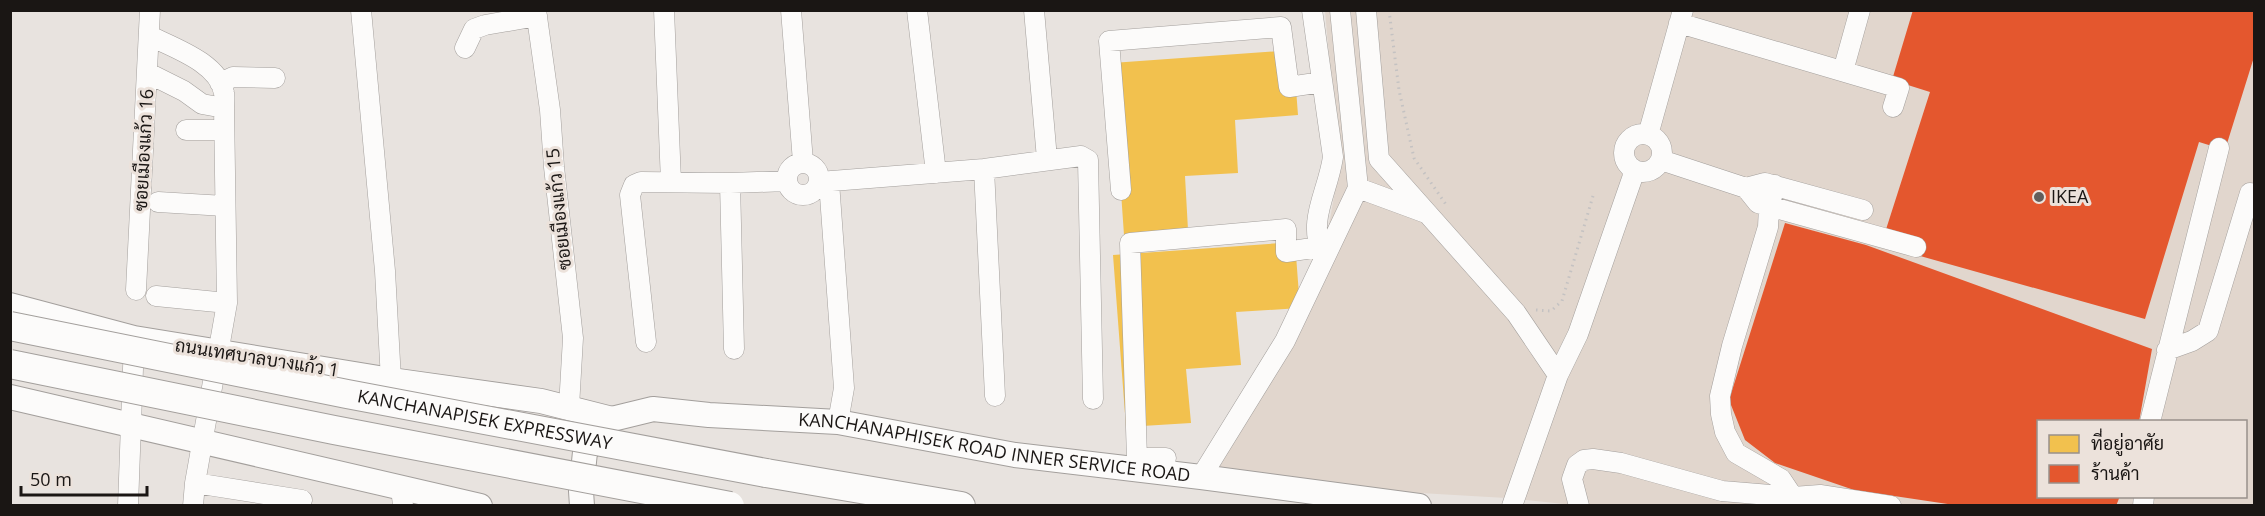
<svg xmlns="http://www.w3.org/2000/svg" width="2265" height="516" font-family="'Open Sans',Sarabun,sans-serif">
  <rect width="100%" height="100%" fill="#e8e3df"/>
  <!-- built -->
  <path fill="#e1d6cd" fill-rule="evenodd" d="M1325 11H2254V505L1583 506 1506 498 1195 480 1321 269 1339 169ZM2038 422H2246V496H2038Z"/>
  <!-- homes -->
  <path fill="#f2c14e" d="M1293 50 1298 115 1235 120 1238 173 1185 176 1188 230 1124 235 1112 63Z
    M1295 242 1300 308 1236 312 1241 365 1186 369 1191 423 1126 427 1113 255Z"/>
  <!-- shops -->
  <path fill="#e4572e" d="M1913 10H2254V57L2225 150 2199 142 2145 319 1881 245 1930 92 1892 80Z
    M1785 223 1866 245 2152 349 2139 422H2038V496H2120L2116 506H1961L1854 490 1775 463 1745 440 1729 400Z"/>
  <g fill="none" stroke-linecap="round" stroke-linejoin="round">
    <defs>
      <path id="minor" d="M361 10 385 271 391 380
        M536 10 550 110 554 167 573 338 569 407
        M664 10 671 182
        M791 10 803 162
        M917 10 936 173
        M1034 10 1047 159
        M1312 10 1333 157C1327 196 1307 218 1323 258
        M1366 10 1379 159 1516 313 1558 375
        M1679 23 1899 88 1893 107
        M465 48 474 29 485 25 537 16
        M1843 71 1860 10
        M148 73 184 91 202 104 224 108C224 103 225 97 224 93 219 63 174 48 150 36
        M220 83 233 77 275 78
        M224 108 227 303 195 483 302 500
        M186 130H224
        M1624 153a19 19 0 1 1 38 0a19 19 0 1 1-38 0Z
        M1648 135 1683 10
        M1661 160 1746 188 1765 183 1863 210
        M787 179a16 16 0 1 1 32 0a16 16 0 1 1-32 0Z
        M984 169 995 396
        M819 182 984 169 1081 156 1088 160 1093 399
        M829 182 844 388 838 422
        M730 183 734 349
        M1775 185 1769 207 1768 227 1732 346 1720 396 1721 414 1725 432 1736 453 1781 479 1793 497
        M1358 188 1426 213
        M1746 188 1758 203 1916 247
        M1121 190 1109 41 1281 27 1289 87 1322 82
        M158 202 225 206
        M136 290 150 10
        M156 296 227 303
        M646 342 630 195 634 185 641 182 730 183 787 181
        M2167 350 2192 341 2208 331 2250 193 2254 194
        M2150 422 2219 148
        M1166 458H1137L1130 243 1286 229V252L1319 247
        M1201 477 1285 341 1358 188 1340 10
        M401 487 403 506
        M128 506 134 341
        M193 506 195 483
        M1512 506 1558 375 1578 334 1635 170
        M1579 506 1572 479 1577 465 1584 460 1593 459 1621 463 1722 491 1793 497
        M1811 506 1793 497 1820 495 1891 506
        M2143 506 2144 496"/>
      <g id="major">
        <path d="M10 305 134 338 391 380 541 401 612 419"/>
        <path d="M10 397 480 506"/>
        <path id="s1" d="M582 506 581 491 585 452 612 419 653 409 709 415 838 422 1015 455 1201 477 1419 506"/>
      </g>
      <path id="highway" d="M766 473 961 506"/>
    </defs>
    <!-- minor casing -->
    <use href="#minor" stroke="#a39f9c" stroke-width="21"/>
    <!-- major casing -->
    <use href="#major" stroke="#a39f9c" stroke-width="26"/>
    <!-- highway casing -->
    <use href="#highway" stroke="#a39f9c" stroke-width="30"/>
    <!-- path -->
    <path stroke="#c4c2c2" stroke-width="3" stroke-dasharray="1.5 4.5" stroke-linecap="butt" d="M1389 10 1399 90 1414 158 1447 206
      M1536 310 1551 311 1562 301 1593 196"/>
    <!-- minor -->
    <use href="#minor" stroke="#fcfbfa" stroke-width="20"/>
    <!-- major -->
    <use href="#major" stroke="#fcfbfa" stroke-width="24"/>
    <!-- highway -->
    <use href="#highway" stroke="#fcfbfa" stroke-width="28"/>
    <defs>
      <g id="highway-bridge">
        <path id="s2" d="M10 326 347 394 766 473"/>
        <path d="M10 364 334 430 730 506"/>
      </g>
    </defs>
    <!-- highway-bridge casing -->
    <use href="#highway-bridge" stroke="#a39f9c" stroke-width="30" stroke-linecap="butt"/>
    <!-- highway-bridge -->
    <use href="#highway-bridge" stroke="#fcfbfa" stroke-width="28"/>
  </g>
  <!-- markers -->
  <circle fill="#625e5b" stroke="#ece2db" stroke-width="2" cx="2039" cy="197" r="6"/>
  <g text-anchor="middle" stroke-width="6" stroke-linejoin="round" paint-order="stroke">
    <!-- street labels -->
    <g font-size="18" fill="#1a1614" stroke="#ece2db">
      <text transform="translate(144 150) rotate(-87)" y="6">ซอยเมืองแก้ว 16</text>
      <text transform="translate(559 209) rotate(-96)" y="6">ซอยเมืองแก้ว 15</text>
      <text transform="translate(257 358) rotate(9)" y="6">ถนนเทศบาลบางแก้ว 1</text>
      <text dy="6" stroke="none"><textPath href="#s2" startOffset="484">KANCHANAPISEK EXPRESSWAY</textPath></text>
      <text dy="6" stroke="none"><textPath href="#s1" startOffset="483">KANCHANAPHISEK ROAD INNER SERVICE ROAD</textPath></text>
    </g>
    <!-- poi labels -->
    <g font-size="18" fill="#1a1614" stroke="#ece2db" text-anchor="start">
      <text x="2051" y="203">IKEA</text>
    </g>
  </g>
  <!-- border -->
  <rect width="2265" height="516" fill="none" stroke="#1a1614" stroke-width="24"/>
  <!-- legend -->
  <rect x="2037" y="420" width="210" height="78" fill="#ece2db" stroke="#98908b" stroke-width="1.5"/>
  <rect x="2049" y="435" width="30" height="18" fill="#f2c14e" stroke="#98908b" stroke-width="1.5"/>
  <text x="2091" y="450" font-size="18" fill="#1a1614">ที่อยู่อาศัย</text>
  <rect x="2049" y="465" width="30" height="18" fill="#e4572e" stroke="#98908b" stroke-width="1.5"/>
  <text x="2091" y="480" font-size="18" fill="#1a1614">ร้านค้า</text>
  <!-- scale -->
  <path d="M21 486v9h126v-9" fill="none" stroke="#1a1614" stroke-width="3"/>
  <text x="30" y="486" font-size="18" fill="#1a1614" stroke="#ece2db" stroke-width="4.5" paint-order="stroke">50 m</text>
</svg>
